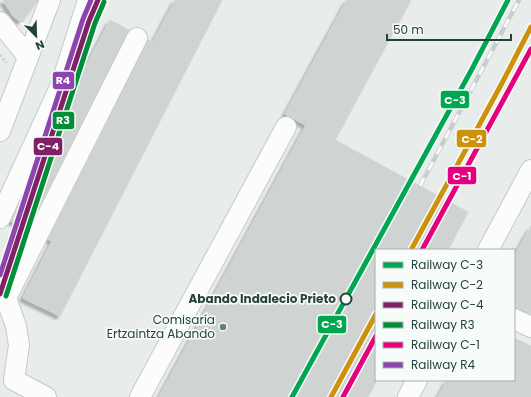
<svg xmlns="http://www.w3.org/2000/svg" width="531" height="397" font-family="Poppins,sans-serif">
  <defs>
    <filter id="shadow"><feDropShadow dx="-3.5" dy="3.5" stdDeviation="1" flood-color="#0004"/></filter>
  </defs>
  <rect width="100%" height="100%" fill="#e8edeb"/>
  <!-- building -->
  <path fill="#cfd4d2" stroke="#d1d6d4" filter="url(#shadow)" d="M3 0H38L25 18 20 21 13 16Z
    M175 0H222L60 316 23 298 52 241 48 239 148 40 153 42Z
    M347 0H411L335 140 468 212 448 250H376V382L368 397H159L306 125 285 114Z
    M110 20 129 30 28 229 11 221 47 143Z
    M531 226V314L514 306V257Z
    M514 338 531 346V397H438L447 380H514Z"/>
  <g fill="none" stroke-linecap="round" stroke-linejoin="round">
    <defs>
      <path id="minor" d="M0 22 28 57
        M0 131 50 0
        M0 218 61 85 88 0
        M488 250 531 170
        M0 295 6 298 16 326 19 345 14 380 46 397
        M6 298 137 38
        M514 319 531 327
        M140 397 286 127
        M408 397 417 380"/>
    </defs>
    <!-- minor casing -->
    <use href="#minor" stroke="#c5cac8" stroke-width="22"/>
    <!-- path -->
    <path stroke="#c3ccca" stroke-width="2.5" stroke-dasharray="2 3" stroke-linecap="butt" d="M0 55 6 63V62"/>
    <!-- minor -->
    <use href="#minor" stroke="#fcfcfc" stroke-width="20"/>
    <defs>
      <path id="rail" d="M420 186 519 0"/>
    </defs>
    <!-- rail casing -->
    <use href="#rail" stroke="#c9cdcc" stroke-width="4.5"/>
    <!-- rail -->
    <use href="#rail" stroke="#f7fbf9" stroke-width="3" stroke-dasharray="9" stroke-linecap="butt"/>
    <defs>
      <path id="rail-1" d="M292 397 472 69 508 0"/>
      <path id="rail-2" d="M411 250 501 85 531 27
        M331 397 376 314"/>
      <path id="rail-3" d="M0 294 89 21 98 0"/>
      <path id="rail-4" d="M6 296 95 23 104 2"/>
      <path id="rail-5" d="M422 250 531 49
        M343 397 376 336"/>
      <path id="rail-6" d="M0 275 83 19 91 0"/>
    </defs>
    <!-- rail-1 casing -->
    <use href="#rail-1" stroke="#f7fbf9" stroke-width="8"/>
    <!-- rail-2 casing -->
    <use href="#rail-2" stroke="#f7fbf9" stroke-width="8"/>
    <!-- rail-3 casing -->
    <use href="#rail-3" stroke="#f7fbf9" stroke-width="8"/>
    <!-- rail-4 casing -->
    <use href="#rail-4" stroke="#f7fbf9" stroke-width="8"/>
    <!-- rail-5 casing -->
    <use href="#rail-5" stroke="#f7fbf9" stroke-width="8"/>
    <!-- rail-6 casing -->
    <use href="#rail-6" stroke="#f7fbf9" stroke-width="8"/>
    <!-- rail-1 -->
    <use href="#rail-1" stroke="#00a651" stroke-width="5"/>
    <!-- rail-2 -->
    <use href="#rail-2" stroke="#cd920c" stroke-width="5"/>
    <!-- rail-3 -->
    <use href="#rail-3" stroke="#802168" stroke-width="5"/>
    <!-- rail-4 -->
    <use href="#rail-4" stroke="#028d38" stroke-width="5"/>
    <!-- rail-5 -->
    <use href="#rail-5" stroke="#e5007d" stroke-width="5"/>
    <!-- rail-6 -->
    <use href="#rail-6" stroke="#8e44ad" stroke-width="5"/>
  </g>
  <!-- markers -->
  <circle fill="#f7fbf9" stroke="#24423a" stroke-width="2" cx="346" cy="299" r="5.5"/>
  <circle fill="#697e78" stroke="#f7fbf9" stroke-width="1.5" cx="223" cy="327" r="4"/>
  <g text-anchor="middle" stroke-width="3.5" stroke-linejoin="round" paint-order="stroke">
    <!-- stop labels -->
    <g font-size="12" font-weight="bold" fill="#24423a" stroke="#f7fbf9" text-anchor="end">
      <text x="336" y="303">Abando Indalecio Prieto</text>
    </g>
    <!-- poi labels -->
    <g font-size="12" fill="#24423a" stroke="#f7fbf9" text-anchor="end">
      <text x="215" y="324">Comisaría<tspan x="215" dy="14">Ertzaintza Abando</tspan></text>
    </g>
  </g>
  <g stroke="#f7fbf9" stroke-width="1.5">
    <rect x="52" y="71" width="23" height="19" rx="4" fill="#8e44ad"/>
    <rect x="440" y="90" width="30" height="19" rx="4" fill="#00a651"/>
    <rect x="52" y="111" width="23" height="19" rx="4" fill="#028d38"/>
    <rect x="456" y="129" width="31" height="19" rx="4" fill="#cd920c"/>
    <rect x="33" y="137" width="30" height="19" rx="4" fill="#802168"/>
    <rect x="447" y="166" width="30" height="19" rx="4" fill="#e5007d"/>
    <rect x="317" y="315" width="30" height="19" rx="4" fill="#00a651"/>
  </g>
  <g font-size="11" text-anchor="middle" font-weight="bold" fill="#fff">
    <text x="63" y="84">R4</text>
    <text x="455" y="104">C-3</text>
    <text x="63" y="124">R3</text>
    <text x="472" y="143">C-2</text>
    <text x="48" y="150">C-4</text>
    <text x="462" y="180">C-1</text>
    <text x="332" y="328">C-3</text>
  </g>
  <!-- legend -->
  <rect x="375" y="249" width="140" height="132" fill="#f7fbf9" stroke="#a3b1ad"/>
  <rect x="383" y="262" width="20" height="6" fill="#00a651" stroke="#a3b1ad"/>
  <text x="411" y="269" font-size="12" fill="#24423a">Railway C-3</text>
  <rect x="383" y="282" width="20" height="6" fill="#cd920c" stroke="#a3b1ad"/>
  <text x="411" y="289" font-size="12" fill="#24423a">Railway C-2</text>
  <rect x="383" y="302" width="20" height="6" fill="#802168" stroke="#a3b1ad"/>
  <text x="411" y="309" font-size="12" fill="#24423a">Railway C-4</text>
  <rect x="383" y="322" width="20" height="6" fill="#028d38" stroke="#a3b1ad"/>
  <text x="411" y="329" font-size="12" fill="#24423a">Railway R3</text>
  <rect x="383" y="342" width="20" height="6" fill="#e5007d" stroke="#a3b1ad"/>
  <text x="411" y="349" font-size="12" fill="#24423a">Railway C-1</text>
  <rect x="383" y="362" width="20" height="6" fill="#8e44ad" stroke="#a3b1ad"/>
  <text x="411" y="369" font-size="12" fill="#24423a">Railway R4</text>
  <!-- north arrow -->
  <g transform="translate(36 36) rotate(157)" stroke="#f7fbf9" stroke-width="3" paint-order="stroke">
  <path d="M0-3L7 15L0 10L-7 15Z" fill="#24423a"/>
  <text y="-6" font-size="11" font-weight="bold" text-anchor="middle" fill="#24423a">N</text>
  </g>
  <!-- scale -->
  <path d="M387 34v6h124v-6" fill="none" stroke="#24423a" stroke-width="2"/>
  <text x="393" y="34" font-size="12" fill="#24423a" stroke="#f7fbf9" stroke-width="3" paint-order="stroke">50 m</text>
</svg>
